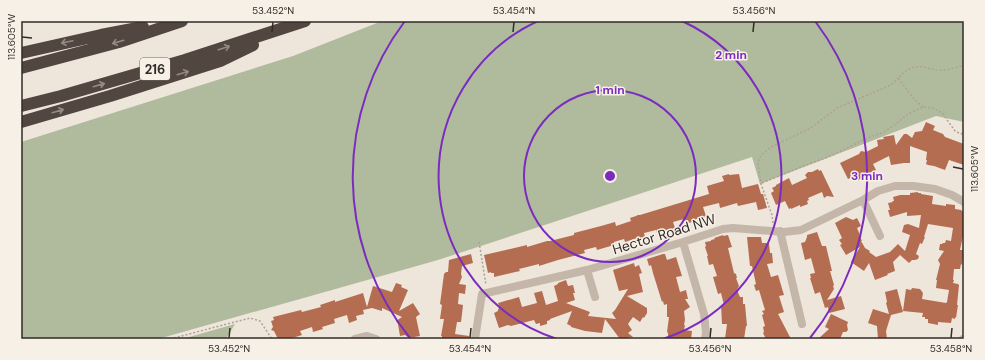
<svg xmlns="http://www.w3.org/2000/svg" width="985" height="360" font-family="'DM Sans',sans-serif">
  <rect width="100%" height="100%" fill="#eee6db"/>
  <!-- green -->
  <path fill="#b0bb9d" d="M382 21H964V122L936 116 760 184 752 157 438 260 158 339H21V142L293 56Z
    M235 324 226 339H182Z"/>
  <!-- building -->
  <path fill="#b56d52" d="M926 122 935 126 933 130 943 134 945 137 964 144V165L949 160 945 170 934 166 928 165 926 164 927 160H926L927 152 910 146V163H904L891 165 889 156 873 164 876 170 865 175 866 176 858 180 855 176 848 179 840 163 859 154 861 151 866 152 878 146 877 140 884 139 883 137 894 135 896 145 904 134H907L912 138 915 132 922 131Z
    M818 169 819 171 821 170 834 197 827 196 824 198 822 192 808 198 809 200 807 201 808 204 800 207V205L791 209V208L789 209 785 201 776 205 771 193 774 191 772 188 776 186V185L789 178 792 185 807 178 805 175 808 172H812Z
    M729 174V175L739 174 742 188 758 184 761 194H763L767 208 758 210 756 202 738 206 737 203 720 208 719 203 703 207 706 216 696 219V221L688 223 687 220 684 221V219L673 222 675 228 657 233 656 230 644 233 645 237 637 239V238L625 242 624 239 614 242V245L597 250 596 247 584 250 585 253 558 260 539 266V264L519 269 520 271 511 273 494 277V273H491V272L488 273 484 255 527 245V247L547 241H550L574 235V233L601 226 615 222 616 226 631 221 630 218 636 216 638 215H640L709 194 707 186 724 181 722 176Z
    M918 192V193H921V194L933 196 932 204 946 206V204L955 205V209L961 210 964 213V236H963L960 250H964L962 265 961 264 960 269H954L953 280H954L953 283 958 284 959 285 957 305H958L956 318 955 317V319L952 318 951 323 938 322V325L928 323V319H925V317H922L923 313 903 311 906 289 911 290 912 288 920 289 923 293 922 299 946 303 947 302 949 290 936 288 937 280H936L940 264 938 260 944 251 939 250 940 244H942L943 243H945L946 240 951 241 953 228 928 224 924 237H925L922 244 920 243 916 254 919 256 918 259 915 260H912L909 263 900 255 893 262 895 271 887 274 888 275 875 280 869 263 864 271 851 262 860 247 846 255 840 245 842 244 839 240 842 238 835 223 846 217 853 220 857 218 861 226 857 228 860 235H859L862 241H861L865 248 870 251 869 252 876 257 890 252 898 244 905 251 910 235 902 232 904 225 908 224 919 228 921 215 907 216V212L890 217 888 210H890L888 203 893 202 892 201H894L893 197 900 195H910V193Z
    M817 232 822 246H826L832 271H830L834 285 833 286 834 289 827 300 841 296 845 309 829 313 828 307 825 308 820 292 815 294 810 278H811L810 274 815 273 811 258 805 260 801 243 805 242 807 237V235Z
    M723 235V236L728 235 732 247 728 248 734 273 736 274 737 278H736L739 286 737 290 740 297H743V304H745L747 326H746L744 339H725L727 324H722L721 305H724L721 293 718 294 713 277 717 276 713 264 709 265 707 256H708L705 247 706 246 705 242 711 241V240L715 239 714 238Z
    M747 237H761L762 243H769L770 253H772L773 263 767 264 771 277 778 275 784 295 779 296 784 312 778 314 791 339H766L763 333 764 332 763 327 765 326 762 315 764 314 762 311 765 310 759 290 756 291 754 285 756 284 752 266H750Z
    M471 254 473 263 462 266 461 274 462 277 459 284 466 285 465 294 459 293 458 304 463 305 462 314 461 322H457L455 334 469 336V339H442V336H441L444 319H440L442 305 440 304 444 274 446 272H448L449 260Z
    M663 254H665L667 260 676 257 682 276 676 277 680 292 686 290 688 299H685L690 307 684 311 685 320 684 325H685L684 330 692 331 691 339H677L668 338V333L667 332 669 317H667V304L664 305 663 301 662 302 653 273 651 265 649 266 647 259Z
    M634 263 635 267 639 265 642 273 639 274 643 292 627 296 647 308V313L644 318 643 317 640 322 633 317 628 324 632 330 628 333 633 337 620 339 605 319 602 333 585 331 571 327V326L567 324 572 311 550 319V320L547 321V324L540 326V323L536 324 534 320 511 326 508 325 499 328 494 313 498 311V309L500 308 498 303 519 297 522 307 537 303 534 293 542 291 546 305 558 301 554 286 558 284V283L566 280 568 286 573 285 575 293H573L575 300 566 303 590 312 588 316 616 319 612 313 615 310 628 289 619 291 613 270Z
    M396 283 402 285 401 287 408 290 399 311 413 303 420 314 416 317 420 336 409 338 405 335 400 336 398 324 396 321 402 317 382 308V311L372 308 363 310 364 314 356 316 357 320 349 323 347 315 334 319 335 323 322 327 323 329 313 332 312 327 300 331 302 335 289 339H278L274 331 271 330 273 327 271 321 274 320 273 317 301 310 302 312 321 307 320 305 335 300V302L363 293 367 307 373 286 392 292Z
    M897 289 903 312 891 315 886 331 887 339H878L877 326 868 323 873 309 889 314 886 303 887 302 885 292Z
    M831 314 848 322 847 325 848 330 846 332H843L840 339H818L829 329 825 327Z"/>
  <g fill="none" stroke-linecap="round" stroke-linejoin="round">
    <!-- path -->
    <path stroke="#b0a093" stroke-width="1.5" stroke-dasharray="2 2" stroke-linecap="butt" d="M923 107 914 99 898 78C905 71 912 65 923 67 927 68 931 69 936 70 944 71 956 68 964 65
      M762 183 803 166 828 157 870 137 884 132 896 124 908 114 923 107 934 108 943 114 955 131 961 134 964 132
      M773 223 772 215 761 184 758 162 761 155 771 147 809 129 837 108 891 85 898 78
      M479 242 486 285
      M170 339 250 318 260 321 272 339"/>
    <!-- minor -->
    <path stroke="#c4b6a9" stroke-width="8" d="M863 200 880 236
      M780 231 802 324
      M683 242 704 314 706 333 705 339
      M587 270 595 297
      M355 339 367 336 376 339
      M475 339 482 294 587 270 683 242 723 229 733 228 784 232 801 230 863 200 878 191 895 186H913L935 189 952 195 964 202
      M963 339H964"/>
    <!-- motorway -->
    <path stroke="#524640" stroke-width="12" d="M21 53 101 35 143 27
      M21 68 119 42 182 21
      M21 106 61 96 185 60 305 21
      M21 122 110 96 220 61 253 45"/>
  </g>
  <!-- one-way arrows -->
  <defs><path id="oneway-shaft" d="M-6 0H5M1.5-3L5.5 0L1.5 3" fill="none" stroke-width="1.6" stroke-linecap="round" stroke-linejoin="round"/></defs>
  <g stroke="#948a83">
    <use href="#oneway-shaft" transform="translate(67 42) rotate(168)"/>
    <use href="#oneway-shaft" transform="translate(118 42) rotate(164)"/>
    <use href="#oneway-shaft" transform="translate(224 48) rotate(-18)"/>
    <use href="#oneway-shaft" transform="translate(183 73) rotate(-17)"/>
    <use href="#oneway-shaft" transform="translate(99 85) rotate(-16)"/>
    <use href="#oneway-shaft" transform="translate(58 111) rotate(-16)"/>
  </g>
  <!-- ticks -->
  <path fill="none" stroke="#322b28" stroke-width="1.5" d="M272 32 273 22M513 32 514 22M753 32 754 22M22 37 32 38M953 167 963 169M229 338 230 328M470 338 471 328M710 338 711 328M951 338 952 328"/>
  <!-- distance rings -->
  <g fill="none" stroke="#7b2cbf" stroke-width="2">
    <circle cx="610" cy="176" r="86"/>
    <path d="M557 339A171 171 0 0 1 538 21M682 21A171 171 0 0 1 663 339"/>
    <path d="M410 338A257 257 0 0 1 405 21M815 21A257 257 0 0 1 810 338"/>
  </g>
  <g text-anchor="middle" stroke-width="3" stroke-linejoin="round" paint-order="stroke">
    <!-- shield labels -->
    <rect fill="#f6f0e7" stroke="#6d6661" stroke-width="1" x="140" y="58" width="30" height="22" rx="3"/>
    <g font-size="13" font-weight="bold" fill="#322b28">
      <text x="155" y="74">216</text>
    </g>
    <!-- street labels -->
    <g font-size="14" fill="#322b28" stroke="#f6f0e7">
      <text transform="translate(664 234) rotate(-17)" y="5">Hector Road NW</text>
    </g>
  </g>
  <circle cx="610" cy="176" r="6" fill="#7b2cbf" stroke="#f6f0e7" stroke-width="2"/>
  <g font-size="12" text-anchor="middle" font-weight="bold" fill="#7b2cbf" stroke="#f6f0e7" stroke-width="3" stroke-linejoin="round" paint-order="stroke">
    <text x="731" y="59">2 min</text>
    <text x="610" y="94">1 min</text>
    <text x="867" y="180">3 min</text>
  </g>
  <!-- border -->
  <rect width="985" height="360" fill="none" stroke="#f6f0e7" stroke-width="44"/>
  <rect x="22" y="22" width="941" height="316" fill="none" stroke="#322b28" stroke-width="1.5"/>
  <g font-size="10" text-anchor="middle" fill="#322b28">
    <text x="273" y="14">53.452°N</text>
    <text x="514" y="14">53.454°N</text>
    <text x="754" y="14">53.456°N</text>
    <text transform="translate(11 37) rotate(-90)" y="4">113.605°W</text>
    <text transform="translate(974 169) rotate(-90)" y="4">113.605°W</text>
    <text x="229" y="352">53.452°N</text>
    <text x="470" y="352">53.454°N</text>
    <text x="710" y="352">53.456°N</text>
    <text x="951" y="352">53.458°N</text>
  </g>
</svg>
